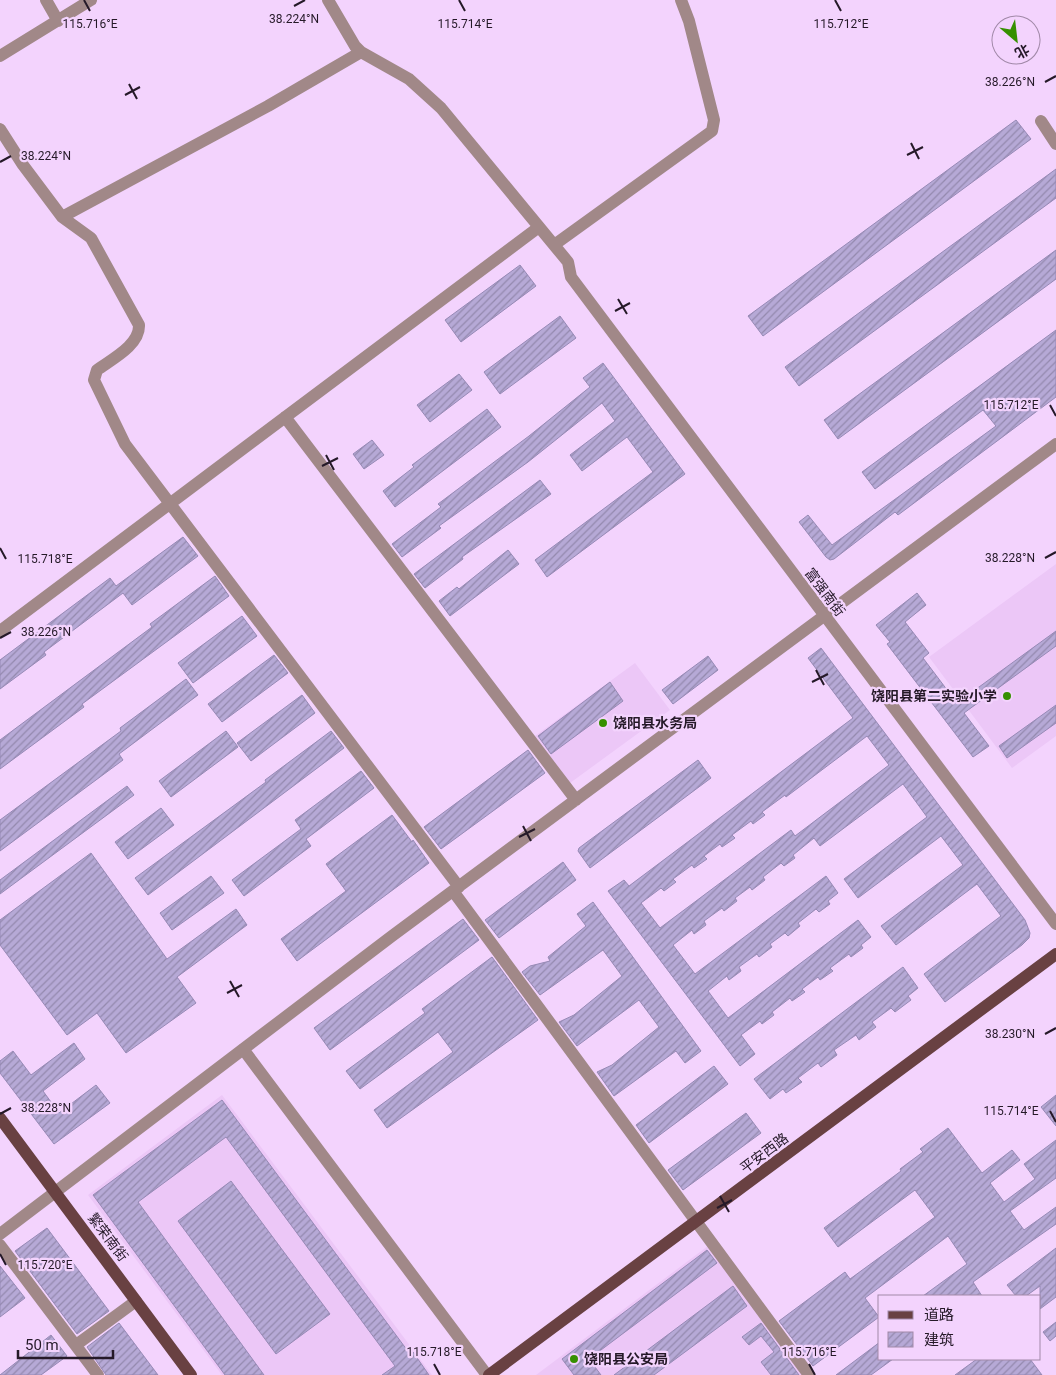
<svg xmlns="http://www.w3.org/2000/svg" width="1056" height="1375" font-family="Roboto,'Noto Sans SC',sans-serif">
  <defs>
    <pattern id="building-hatch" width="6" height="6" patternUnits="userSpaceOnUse" patternTransform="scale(1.25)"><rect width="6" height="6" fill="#b6a9d6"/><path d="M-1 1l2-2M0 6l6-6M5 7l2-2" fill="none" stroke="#9489ae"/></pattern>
  </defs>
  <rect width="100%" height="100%" fill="#f3d3fd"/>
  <!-- built -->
  <path fill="#ecc7f7" d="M1056 564V736L1012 768 929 657Z
    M635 663 670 710 570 783 535 736Z
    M222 1095 432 1375H222L88 1195Z
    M708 1246 804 1375H536Z"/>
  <!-- building -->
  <path fill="url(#building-hatch)" stroke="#9689b5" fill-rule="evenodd" d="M1016 120 1031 139 763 336 748 316Z
    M1056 169V198L799 386 785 367Z
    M1056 250V279L838 439 824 420Z
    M520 265 536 286 461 342 445 320Z
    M560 316 576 338 500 394 484 372Z
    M1056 330V397L898 515 895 512 834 559 830 560 826 557 799 522 808 515 832 545 996 426 983 410 875 489 862 472Z
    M603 363 685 474 547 577 535 560 653 472 627 437 582 471 570 455 615 421 602 403 528 462 439 526 441 528 402 557 392 544 441 507 438 504 529 436 590 387 583 378Z
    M459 374 472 390 430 422 417 405Z
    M487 409 501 427 395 507 383 491 414 467 412 465Z
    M372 440 384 455 364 469 353 454Z
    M540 480 551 494 462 557 463 559 425 588 414 574Z
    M183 537 198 556 132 605 123 593 44 652 46 655 0 689V660L110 578 116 586Z
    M508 550 519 564 450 616 439 601 457 587 459 589Z
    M215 576 229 596 82 704 84 707 0 769V740L152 627 150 624Z
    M917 593 926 605 905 622 929 653 923 658 957 703 1056 631V646L964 713 989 746 973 757 887 644 890 642 876 625Z
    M242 616 257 636 193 683 178 663Z
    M821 648 1025 920 1030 933 1029 938 1022 945 945 1002 924 974 1001 916 977 884 896 945 881 926 963 865 941 836 858 898 844 879 927 817 903 784 820 846 814 838 793 855 795 858 784 866 781 863 763 877 765 880 752 890 750 887 735 898 737 901 724 911 722 908 704 921 706 925 694 934 692 930 673 945 695 974 826 876 838 893 828 901 830 904 819 912 816 909 798 923 800 926 788 936 785 933 770 944 772 947 759 957 757 954 739 967 741 971 729 980 727 976 708 991 728 1018 858 920 871 937 861 945 863 948 851 957 849 954 830 968 833 971 820 980 818 977 802 989 805 992 792 1001 790 998 772 1012 774 1015 762 1024 760 1021 741 1035 755 1054 740 1066 608 891 624 880 629 886 853 718 808 658ZM867 736 889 765 795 836 791 830 660 928 641 903 661 888 664 891 676 882 673 879 692 865 694 868 707 859 704 856 720 844 722 847 735 838 732 835 751 821 753 824 765 815 762 812 785 795 786 797Z
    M274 655 288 673 222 722 208 704Z
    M708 656 718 670 673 704 662 690Z
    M186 679 198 695 119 754 123 760 0 851V820L121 731 120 728Z
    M610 682 623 701 551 754 538 736Z
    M302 695 315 713 251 761 237 743Z
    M1056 705V723L1007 758 999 746Z
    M226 731 238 747 171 797 159 781Z
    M331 731 344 748 148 895 135 878 266 782 265 780Z
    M528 750 545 773 441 849 424 827Z
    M698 760 711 778 590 868 578 851 579 848Z
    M361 771 374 788 306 839 311 846 244 896 232 880 301 829 295 820Z
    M127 786 134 795 0 894V880Z
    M161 808 174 825 128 859 115 842Z
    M392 815 412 842 413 840 429 863 297 961 281 939 346 891 326 864Z
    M91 853 167 959 236 909 247 925 177 977 196 1003 126 1053 97 1013 67 1035 0 945V920Z
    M563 862 576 880 499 938 485 920Z
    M211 876 224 893 172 930 160 913Z
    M593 902 701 1051 685 1063 676 1051 614 1096 597 1072 612 1065 659 1027 639 1000 577 1046 559 1022 574 1015 622 976 603 950 540 995 522 972 530 966 550 961 548 957 586 926 577 914Z
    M463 919 479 940 330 1050 314 1028Z
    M492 957 538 1020 387 1128 374 1110 453 1052 438 1032 360 1089 346 1071 425 1013 422 1009Z
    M903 967 918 988 908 996 911 1000 895 1012 891 1008 872 1022 876 1027 859 1040 856 1035 834 1050 837 1055 821 1067 818 1063 798 1078 802 1082 786 1093 783 1089 770 1099 754 1079Z
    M74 1043 85 1059 43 1091 59 1113 96 1085 110 1103 54 1144 0 1073V1061L13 1051 31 1075Z
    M714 1066 728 1084 649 1143 636 1125Z
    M1056 1095V1126L1041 1107Z
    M222 1100 410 1354 413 1352 429 1375H382L395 1366 226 1137 138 1202 264 1375H225L93 1195Z
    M746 1113 761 1133 683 1190 668 1170Z
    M948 1128 982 1173 1012 1150 1020 1160 990 1183 1004 1202 1035 1179 1024 1164 1056 1140V1178L1010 1211 1024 1230 1056 1207V1224L973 1282 982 1296H923L967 1264 948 1236 865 1298 879 1317 813 1366 779 1321 845 1272 850 1279 935 1217 915 1190 838 1247 824 1228 901 1171 900 1169 923 1152 920 1149Z
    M231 1181 330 1314 276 1354 178 1221Z
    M47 1228 109 1311 77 1334 15 1251Z
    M1056 1248V1297L1040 1309V1286L1026 1296H1016L1007 1285Z
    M707 1250 717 1263 589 1359 601 1375H574L562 1359Z
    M0 1266 25 1298 0 1317Z
    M733 1286 747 1306 654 1375H614Z
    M1056 1322V1336L1050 1341 1043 1332Z
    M119 1323 158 1375H106L87 1347Z
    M761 1323 799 1375H771L761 1362 774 1352 761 1336 749 1345 742 1337Z
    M51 1335 67 1356 41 1375H0Z
    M880 1342V1359H893L871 1375H836Z
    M977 1359H1030L1042 1375H955Z"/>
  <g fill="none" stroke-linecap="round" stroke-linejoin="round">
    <!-- minor -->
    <path stroke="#a18888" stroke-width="12" d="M46 0 58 21
      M328 0 355 46 361 52 409 79 441 108 568 262 571 277 1056 924
      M0 56 91 0
      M1041 121 1056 144
      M0 129 23 165 62 217 91 238 139 325C140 345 112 359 97 370L94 380 125 444 459 887
      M62 217 268 106 361 52
      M554 245 712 131 714 120 689 21 681 0
      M285 417 576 800
      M0 631 539 227
      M453 891 809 1375
      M243 1049 487 1375
      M0 1234 392 936 1056 444
      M0 1245 98 1375
      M76 1345 136 1301"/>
    <!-- major -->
    <path stroke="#694142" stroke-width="12" d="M0 1118 191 1375
      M489 1375 1056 954"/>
  </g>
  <!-- ticks -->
  <path fill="none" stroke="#251928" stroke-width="2" d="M84 0 90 11M459 0 465 11M835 0 841 11M294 6 305 0M1045 82 1056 76M129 84 137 99M125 95 140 87M911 143 919 159M907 155 923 147M0 162 11 156M618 299 627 314M615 311 630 303M1050 405 1056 416M326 455 334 470M322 466 338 458M0 548 6 559M1045 558 1056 552M0 638 11 632M816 670 824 685M812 682 828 674M523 826 531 841M519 837 535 829M230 981 239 997M227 993 242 985M1045 1034 1056 1028M1050 1111 1056 1122M0 1114 11 1108M720 1196 729 1212M717 1208 732 1200M0 1254 6 1265M434 1364 440 1375M809 1364 815 1375"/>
  <!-- markers -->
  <g fill="#369000" stroke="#f3d3fd" stroke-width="2">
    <circle cx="1007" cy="696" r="5"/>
    <circle cx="603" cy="723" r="5"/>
    <circle cx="574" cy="1359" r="5"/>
  </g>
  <g text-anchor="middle" stroke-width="4.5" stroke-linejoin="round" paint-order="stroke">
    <!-- street labels -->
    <g font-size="14" fill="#251928" stroke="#f3d3fd">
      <text transform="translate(825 592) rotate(53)" y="5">富强南街</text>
      <text transform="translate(764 1153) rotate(-37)" y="5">平安西路</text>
      <text transform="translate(108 1237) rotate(53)" y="5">繁荣南街</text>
    </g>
    <!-- poi labels -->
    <g font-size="14" font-weight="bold" fill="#251928" stroke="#f3d3fd" text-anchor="start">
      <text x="997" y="701" text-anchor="end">饶阳县第二实验小学</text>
      <text x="613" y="728">饶阳县水务局</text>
      <text x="584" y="1364">饶阳县公安局</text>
    </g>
  </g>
  <g font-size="12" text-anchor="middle" fill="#251928" stroke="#f3d3fd" stroke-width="4.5" stroke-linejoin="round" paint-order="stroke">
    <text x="294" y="23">38.224°N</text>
    <text x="90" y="28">115.716°E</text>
    <text x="465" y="28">115.714°E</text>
    <text x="841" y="28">115.712°E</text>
    <text x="1010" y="86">38.226°N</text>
    <text x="46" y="160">38.224°N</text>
    <text x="1011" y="409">115.712°E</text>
    <text x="1010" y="562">38.228°N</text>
    <text x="45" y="563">115.718°E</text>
    <text x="46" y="636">38.226°N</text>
    <text x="1010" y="1038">38.230°N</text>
    <text x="46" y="1112">38.228°N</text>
    <text x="1011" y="1115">115.714°E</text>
    <text x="45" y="1269">115.720°E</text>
    <text x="434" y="1356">115.718°E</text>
    <text x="809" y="1356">115.716°E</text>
  </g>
  <!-- legend -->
  <rect x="878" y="1295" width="162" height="65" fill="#f3d3fd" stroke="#a189a8"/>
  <rect x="888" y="1311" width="25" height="8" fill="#694142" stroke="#a189a8"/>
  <text x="924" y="1320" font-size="15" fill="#251928">道路</text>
  <rect x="888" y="1332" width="25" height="15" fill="url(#building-hatch)" stroke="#a189a8"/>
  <text x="924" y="1345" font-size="15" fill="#251928">建筑</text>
  <!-- north arrow -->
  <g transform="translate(1016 40) rotate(152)"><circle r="24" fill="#f3d3fd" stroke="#a189a8"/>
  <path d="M0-4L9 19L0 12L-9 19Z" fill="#369000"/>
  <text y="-8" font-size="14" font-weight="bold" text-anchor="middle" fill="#251928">北</text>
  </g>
  <!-- scale -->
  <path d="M18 1350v8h95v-8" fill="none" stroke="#251928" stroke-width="2.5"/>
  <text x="25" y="1350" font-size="15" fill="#251928" stroke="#f3d3fd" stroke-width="4" paint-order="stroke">50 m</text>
</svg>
